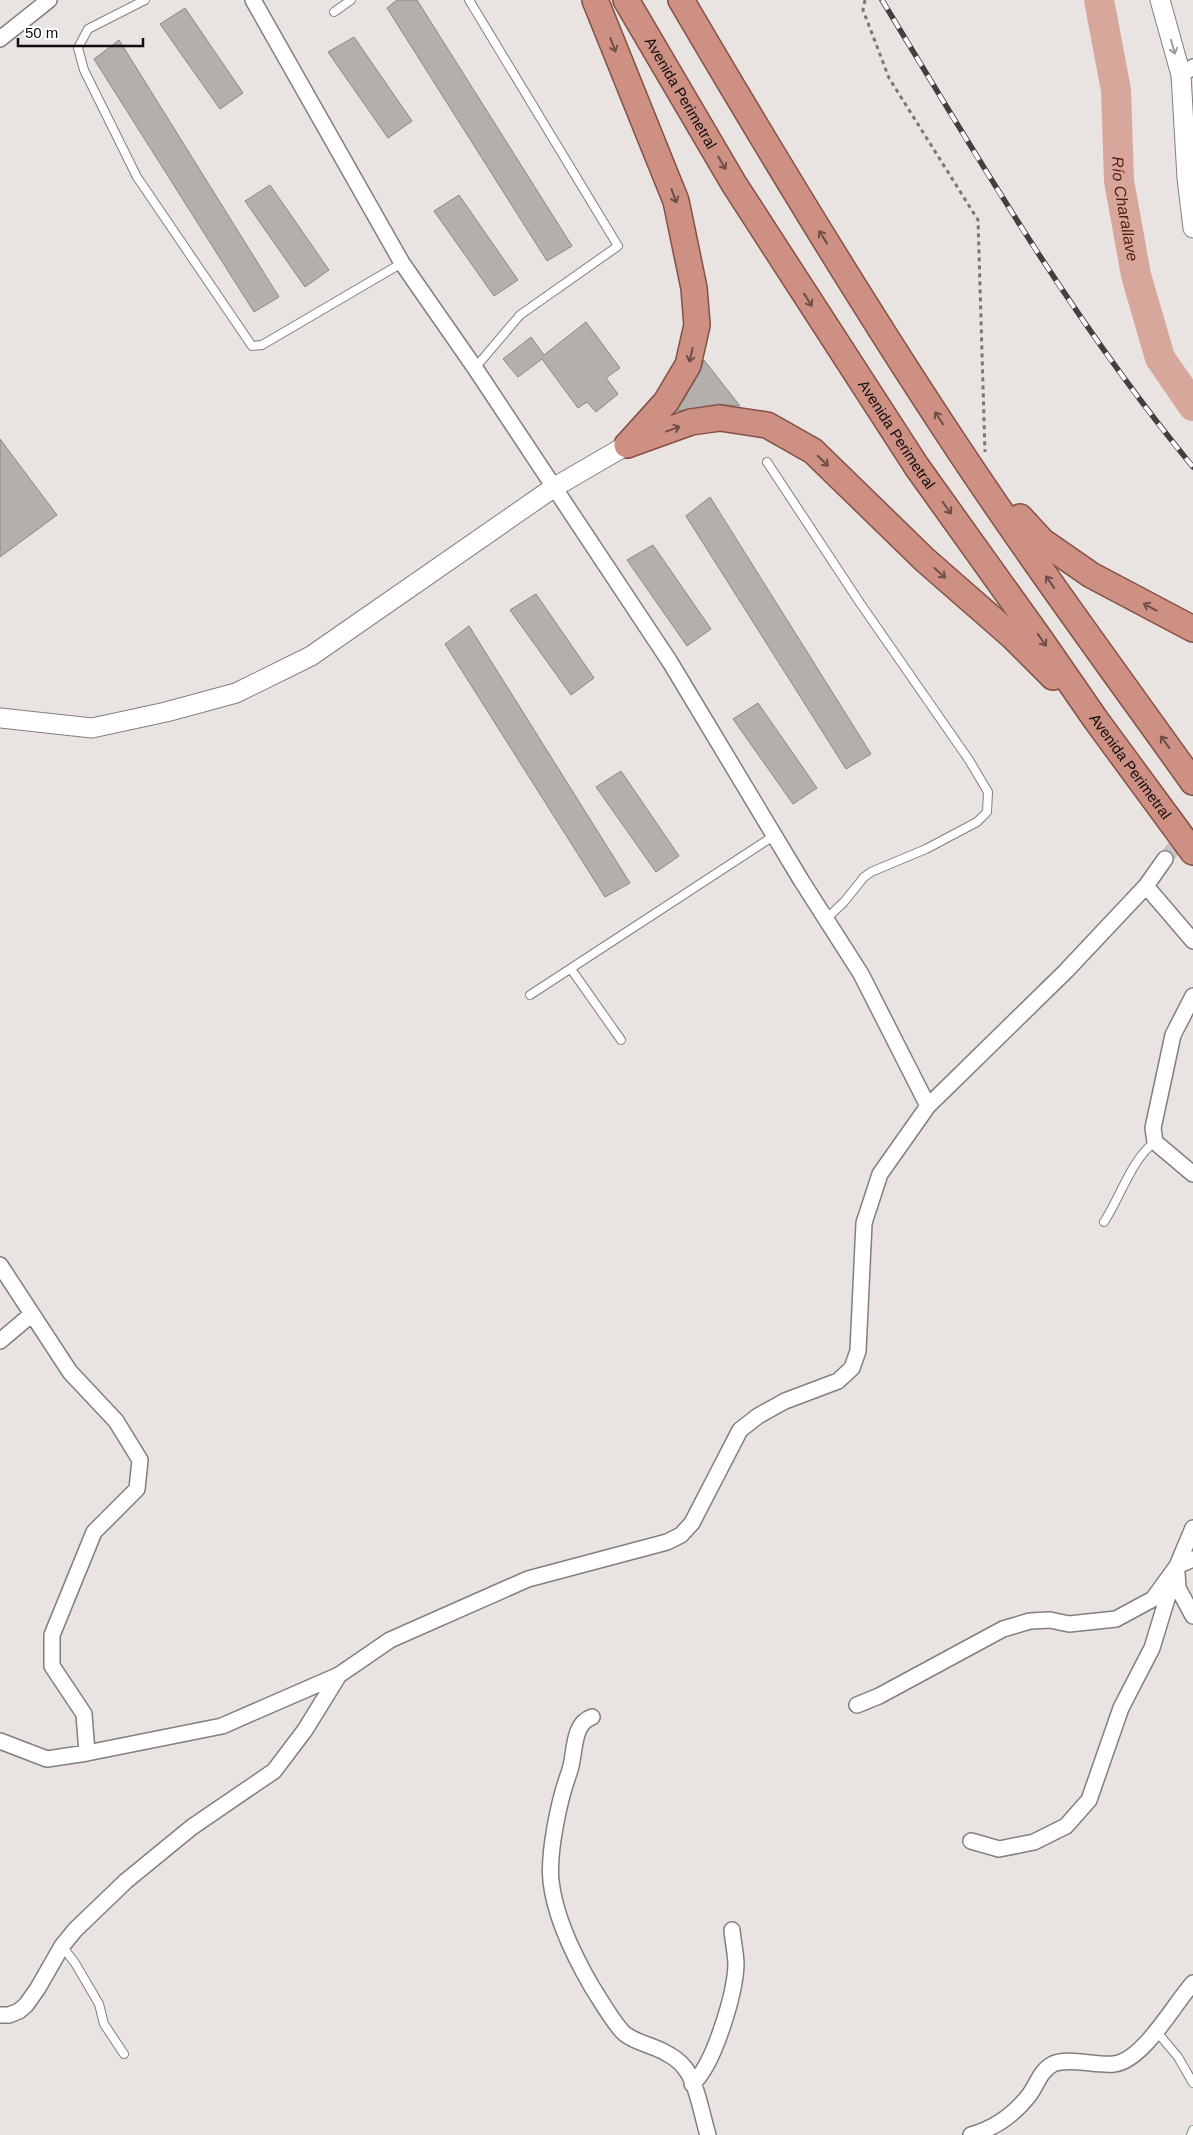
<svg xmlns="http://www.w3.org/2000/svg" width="1193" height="2135" font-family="Helvetica,sans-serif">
  <rect width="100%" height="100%" fill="#e9e3e2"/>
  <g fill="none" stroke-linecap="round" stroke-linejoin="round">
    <!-- river -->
    <path stroke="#d8a79c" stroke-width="30" id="s1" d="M1099 0 1116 90 1119 181 1136 275 1160 358 1193 406"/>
  </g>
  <!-- building -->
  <path fill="#b4afad" stroke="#8c8786" d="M397 0H417L572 246 547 261 387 8Z
    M185 8 243 93 220 109 160 24Z
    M354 37 412 121 388 138 328 52Z
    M119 40 279 297 254 312 94 59Z
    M270 185 329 270 305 287 245 201Z
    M459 195 518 280 494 296 434 211Z
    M586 322 620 368 606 378 618 394 596 412 587 402 578 408 542 359 518 377 503 359 531 337 544 355Z
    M704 360 740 406 718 404 677 411 700 372Z
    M0 439 57 515 0 557Z
    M710 497 871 754 846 769 686 516Z
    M653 545 711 629 687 646 627 560Z
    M536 594 594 678 571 695 510 610Z
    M469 626 630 883 605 897 445 644Z
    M758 703 817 788 793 804 733 719Z
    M621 771 679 856 656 872 596 787Z"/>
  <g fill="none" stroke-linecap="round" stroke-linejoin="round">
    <!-- minor-tunnel -->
    <path stroke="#c8c3c2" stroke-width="15" stroke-dasharray="15 8" stroke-linecap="butt" d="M1165 859 1193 825"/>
    <defs>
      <path id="service" d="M145 0 88 29 78 48 84 70 137 177 252 346 262 345 402 263
        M469 0 618 246 520 315 475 368
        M334 12 351 0
        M767 462 860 603 969 760 988 792 987 812 977 822 926 849 871 872 864 877 844 902 826 919
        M571 969 621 1040
        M530 995 775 835
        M1104 1222C1120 1198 1132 1158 1155 1142
        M62 1946 75 1963 99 2004 104 2024 124 2054
        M1157 2032 1178 2057 1193 2083
        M1191 2135 1193 2130"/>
      <path id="minor" d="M253 0 402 263 475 368 670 662 801 880 861 974 928 1106
        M0 39 49 0
        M1181 75 1193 67
        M1146 886 1193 941
        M1193 996 1173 1035 1153 1128 1155 1142 1193 1174
        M0 1265 70 1372 116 1421 140 1460 137 1489 94 1532 52 1635V1666L84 1714 87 1753
        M0 1341 32 1314
        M1177 1573 1178 1588 1193 1616
        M857 1705 879 1696 1003 1629 1030 1621 1050 1620 1069 1624 1116 1619 1153 1599 1177 1566 1193 1528
        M592 1717C571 1724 576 1755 569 1773 559 1800 548 1853 551 1881 555 1918 574 1956 592 1987 600 1999 615 2026 625 2034 636 2043 655 2046 666 2053 672 2056 680 2062 684 2067 697 2082 702 2116 708 2135
        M0 1741 47 1759 87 1753 222 1726 339 1675
        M971 1841 999 1849 1034 1842 1066 1826 1089 1800 1121 1708 1152 1648 1177 1566 1193 1559
        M0 2015H9L19 2011 26 2005 38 1988 62 1946 75 1930 126 1881 192 1827 274 1771 305 1730 339 1675 390 1640 528 1579 667 1542 681 1535 692 1523 740 1430 758 1416 785 1401 838 1381 852 1368 858 1351 864 1223 880 1174 928 1106 1066 971 1146 886 1165 859
        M692 2084C714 2066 735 1993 736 1965 736 1954 733 1942 732 1930
        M971 2135C996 2128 1014 2115 1030 2094 1037 2084 1041 2070 1053 2064 1068 2057 1097 2066 1114 2064 1143 2061 1174 2004 1193 1983"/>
      <path id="tertiary" d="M1160 0 1181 75 1187 178 1193 228
        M0 718 92 728 166 712 236 693 311 656 553 488 627 445"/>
      <g id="trunk">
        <path d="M595 0 676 201 694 288 697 325 688 365 666 402 629 443"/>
        <path id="s2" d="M626 0 734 184 917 467 1040 639 1096 720 1193 852"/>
        <path d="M681 0C769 150 859 299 955 444 1031 559 1113 670 1193 782"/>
        <path d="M627 445 691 422 720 418 767 425 813 451 925 560 1012 636 1053 677"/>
        <path d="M1020 517 1042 541 1091 575 1193 629"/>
      </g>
    </defs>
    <!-- service casing -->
    <use href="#service" stroke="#847f7d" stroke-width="10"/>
    <!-- minor casing -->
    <use href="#minor" stroke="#847f7d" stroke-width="18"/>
    <!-- tertiary casing -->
    <use href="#tertiary" stroke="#847f7d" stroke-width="21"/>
    <!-- trunk casing -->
    <use href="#trunk" stroke="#835046" stroke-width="28"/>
    <!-- path -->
    <path stroke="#7b7777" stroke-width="3" stroke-dasharray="4 4" stroke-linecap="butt" d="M865 0 863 10 889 78 978 220 985 452"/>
    <!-- service -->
    <use href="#service" stroke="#fff" stroke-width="8"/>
    <!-- minor -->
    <use href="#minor" stroke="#fff" stroke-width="15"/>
    <!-- tertiary -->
    <use href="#tertiary" stroke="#fff" stroke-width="19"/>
    <!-- trunk -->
    <use href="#trunk" stroke="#ce9083" stroke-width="25"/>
    <defs>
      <path id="rail" d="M882 0C979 160 1074 323 1193 467"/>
    </defs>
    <!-- rail casing -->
    <use href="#rail" stroke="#423f3f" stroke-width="5.5"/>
    <!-- rail -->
    <use href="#rail" stroke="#fff" stroke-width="4" stroke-dasharray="11" stroke-linecap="butt"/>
  </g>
  <!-- one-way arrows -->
  <defs><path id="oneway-shaft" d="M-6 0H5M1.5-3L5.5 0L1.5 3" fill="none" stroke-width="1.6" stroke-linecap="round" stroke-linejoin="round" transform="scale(1.25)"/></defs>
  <g stroke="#6e4e48">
    <use href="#oneway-shaft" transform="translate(613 45) rotate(69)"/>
    <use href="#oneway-shaft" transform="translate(722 163) rotate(59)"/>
    <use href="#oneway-shaft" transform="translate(674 196) rotate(70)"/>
    <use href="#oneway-shaft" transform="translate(823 237) rotate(-122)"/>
    <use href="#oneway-shaft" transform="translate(808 300) rotate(58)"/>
    <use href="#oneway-shaft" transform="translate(691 355) rotate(103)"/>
    <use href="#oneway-shaft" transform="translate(939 418) rotate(-123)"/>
    <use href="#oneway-shaft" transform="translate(673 429) rotate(-20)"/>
    <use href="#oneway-shaft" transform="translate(823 461) rotate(44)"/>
    <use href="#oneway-shaft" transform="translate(947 508) rotate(54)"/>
    <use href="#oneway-shaft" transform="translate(940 573) rotate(42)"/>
    <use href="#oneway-shaft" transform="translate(1050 582) rotate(-125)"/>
    <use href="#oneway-shaft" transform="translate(1150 607) rotate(-152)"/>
    <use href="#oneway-shaft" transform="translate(1042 640) rotate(55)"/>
    <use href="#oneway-shaft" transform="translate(1165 742) rotate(-126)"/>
  </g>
  <use stroke="#9f9e9e" href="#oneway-shaft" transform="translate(1173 47) rotate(74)"/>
  <g text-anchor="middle" stroke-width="5" stroke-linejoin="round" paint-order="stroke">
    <!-- street labels -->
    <g font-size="15" fill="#0f0d0d" stroke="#fff">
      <text dy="5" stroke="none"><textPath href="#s2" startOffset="108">Avenida Perimetral</textPath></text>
      <text dy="5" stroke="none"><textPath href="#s2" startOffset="512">Avenida Perimetral</textPath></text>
      <text dy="5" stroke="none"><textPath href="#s2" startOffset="918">Avenida Perimetral</textPath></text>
    </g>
    <!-- water labels -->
    <g font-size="16" font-style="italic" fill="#571c11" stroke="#fff">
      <text dy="6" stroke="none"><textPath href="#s1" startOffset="211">Río Charallave</textPath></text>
    </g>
  </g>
  <!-- scale -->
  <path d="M18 38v8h125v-8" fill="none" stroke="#0f0d0d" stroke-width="2.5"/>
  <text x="25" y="38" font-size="15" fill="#0f0d0d" stroke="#ffffff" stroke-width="4" paint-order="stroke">50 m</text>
</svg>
